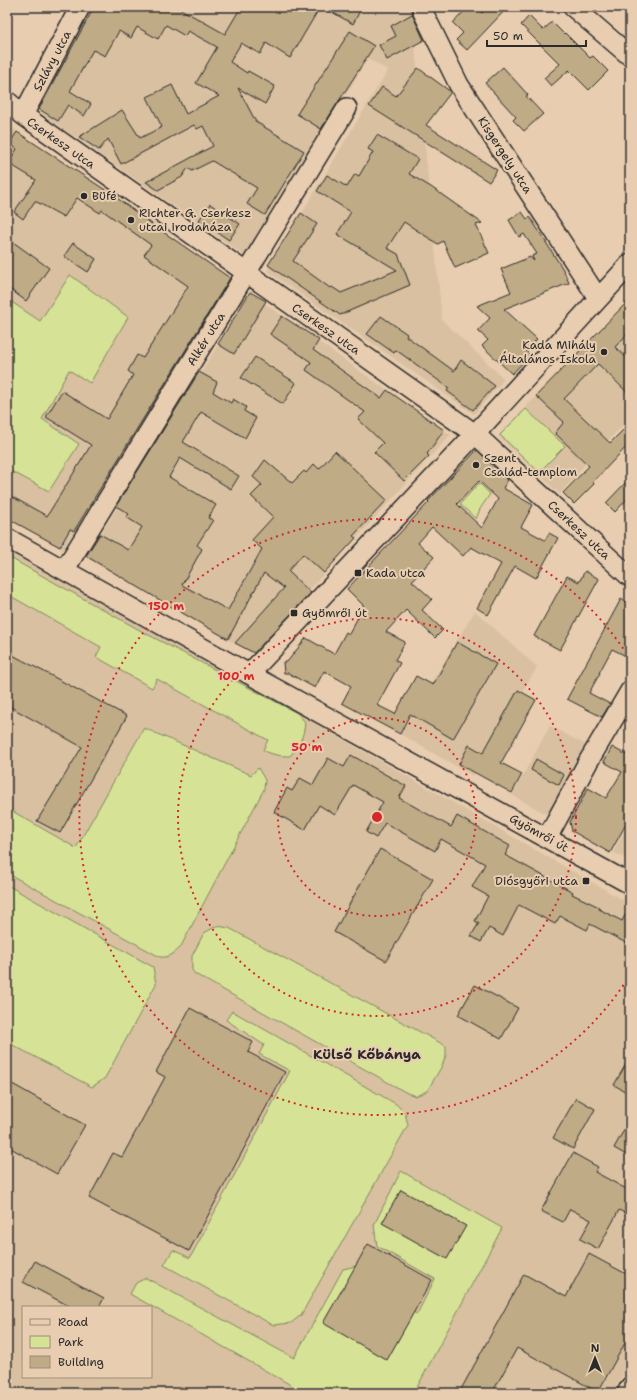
<svg xmlns="http://www.w3.org/2000/svg" width="637" height="1400" font-family="'Shantell Sans',sans-serif">
  <rect width="100%" height="100%" fill="#e8cdb0"/>
  <filter id="ink" filterUnits="userSpaceOnUse"><feTurbulence type="fractalNoise" baseFrequency=".025" numOctaves="2"/><feDisplacementMap in="SourceGraphic" scale="8" xChannelSelector="R" yChannelSelector="G"/><feConvolveMatrix kernelMatrix="1 2 1 2 8 2 1 2 1" color-interpolation-filters="sRGB"/></filter>
  <g filter="url(#ink)">
    <!-- built -->
    <path fill="#d8c0a1" fill-rule="evenodd" d="M92 7H411L442 320 504 379 474 414 267 271 388 70 368 59 244 255 32 107Z
      M7 122 17 132 98 185 231 279 214 304 63 550 7 518Z
      M250 293 450 435 252 653 86 558Z
      M630 299V418L586 463 560 494 498 436Z
      M7 551 84 593 297 713 630 904V1361L613 1393H7ZM23 1307H151V1377H23Z
      M475 611 537 667 473 776 400 734Z
      M550 726 586 745 548 815 512 795Z
      M630 821V861L613 852Z"/>
    <!-- green -->
    <path fill="#d6e396" stroke="#808760" d="M70 275 128 317 90 383 69 370 42 419 79 444 49 491 7 469V299L40 321Z
      M526 409 565 446 539 472 500 435Z
      M479 483 490 494 480 509 476 519 460 504Z
      M7 558 12 559 145 633 297 713 305 722C304 737 299 745 290 756 279 756 273 755 263 750L268 740 157 679 152 688 96 657 101 647 7 594Z
      M144 728 251 775 258 768 265 780 264 789 180 948C173 954 169 958 160 957L7 873V808L76 848Z
      M7 885 153 967 156 984 105 1078 92 1087 7 1042Z
      M217 926 229 928 446 1046V1055L442 1066 427 1091 416 1096 407 1093 195 974 192 970V956L204 933Z
      M232 1011 396 1104 405 1113 408 1125 301 1315 291 1323 273 1325 164 1265 173 1250 190 1258 290 1071 259 1054 264 1045 226 1020Z
      M401 1171 502 1228 414 1393H305L130 1294 136 1283 146 1278 294 1358 343 1269 370 1263 401 1306 417 1314 435 1279 377 1246 374 1225Z"/>
    <!-- building -->
    <path fill="#bfab86" stroke="#2b2b2b" fill-rule="evenodd" d="M94 7H177L225 34 241 7H320L290 58 266 43 260 54 241 43 230 62 247 73 248 71 275 86 265 104 238 88 256 122 304 151 265 215 247 204 257 188 212 161 192 171 188 168 182 177 158 190 146 182 213 146 203 126 197 129 194 125 121 164 108 139 99 150 79 137 122 110 140 138 162 127 147 97 172 85 186 114 219 96 196 83 217 47 188 31 185 36 166 25 158 39 137 27 131 38 119 31 105 56 93 50 70 91 91 104 84 116 68 105 58 121 39 109Z
      M323 7H362L353 24Z
      M468 7H475L482 13 487 7H508L467 50 456 40 463 33 453 23Z
      M412 14 424 40 387 60 379 45 396 36 391 26Z
      M529 16 543 30 552 22 564 34 565 33 590 58 593 56 608 71 589 90 569 70 551 86 544 78 560 64 521 25Z
      M350 31 374 46 321 129 297 114Z
      M503 67 528 95 526 96 543 114 524 131 513 120 516 117 485 83Z
      M418 68 451 92 426 125 497 170 489 182 369 106 382 87 396 96Z
      M17 132 113 195 156 227 230 278 74 531 70 529 60 547 7 518V494L47 516 91 445 46 417 62 391 107 419 133 375 128 371 137 355 143 358 188 286 144 255 151 245 102 210 100 213 77 198 64 217 35 201 23 219 14 212 36 180 8 163 17 149 9 144Z
      M377 135 418 159 409 174 431 187 482 223 476 225 489 253 455 268 443 241 438 244 404 222 387 248 398 254 410 285 340 315 268 265 301 213 317 224 293 261 330 288 332 287 341 293 397 270 337 234 351 212 317 191 327 175 347 187 355 174 359 176 373 152 368 149Z
      M210 204 240 224 229 240 199 220Z
      M522 212 527 219 530 217 564 271 569 283 504 309 537 339 526 351 530 355 512 374 482 346 488 340 478 331 490 318 477 306 511 292 501 269 530 257 534 261 532 256 537 254 524 234 519 237 509 220Z
      M13 242 49 268 26 301 7 287V250Z
      M73 243 96 259 88 272 64 256Z
      M250 292 266 301 234 354 218 344Z
      M630 299V331L615 347 630 361V395L598 364 564 399 610 443 630 423V443L593 482 594 484 574 504 563 493 589 466 555 433 564 422 536 396Z
      M282 316 319 340 313 350 381 398 387 390 444 430 427 454 429 456 404 481 374 452 383 443 358 419 365 412 306 370 311 362 270 334Z
      M381 316 407 334 406 336 454 371 461 360 495 386 473 410 447 391 449 388 396 350 394 353 367 334Z
      M255 357 296 383 283 404 241 378Z
      M199 372 217 382 213 392 231 403 233 399 246 407 244 411 256 418 245 438 201 412 183 442 239 476 231 489 180 458 169 477 216 505 208 518 213 520 197 545 202 549 182 585 228 610 262 549 252 540 273 517 251 496 262 485 253 477 265 460 292 483 304 471 306 473 314 464 319 469 335 451 387 500 353 536 356 538 324 573 303 554 288 571 311 593 254 653 235 643 284 588 264 573 228 639 170 606 86 556 100 534 128 550 142 527 126 517 129 514 116 506Z
      M477 450 508 480 503 488 533 505 521 527 545 540 549 533 558 538 536 578 515 566 488 615 477 608 501 564 471 547 463 556 432 527 418 543 434 557 412 581 432 599 422 610 443 630 435 638 406 610 386 632 405 642 395 660 400 663 377 705 395 714 416 676 433 685 457 642 496 664 453 739 410 714 400 734 342 703 351 686 324 671 315 688 288 673H284L283 662H287L306 638 334 654 346 632 349 634 364 606 347 589 429 502 428 501ZM479 481 498 499 482 528 457 504Z
      M630 478V496L615 512 606 503Z
      M585 571 599 579 560 650 534 636 567 576 579 582Z
      M621 599 630 604V658L612 649 599 673H600L589 693 610 704 602 717 567 699Z
      M7 652 127 716 60 833 37 821 82 747 7 705Z
      M518 690 536 700 501 763 522 774 512 793 459 764 469 745 483 753Z
      M612 747 630 757V817L610 853 572 831 570 822 588 788 606 798 622 772 604 762Z
      M351 755 406 786 399 798 451 827 457 816 510 846 505 855 573 892 572 894 599 907V909L622 921 630 906V945L590 924 587 930 560 916 555 924 519 905 503 936 489 928 481 942 471 936 479 923 475 921 488 896 472 887 485 864 441 839 435 851 385 823 376 838 366 832 383 802 353 785 335 815 319 805 305 830 274 812 287 788 292 791 300 778 313 785 328 758 344 767Z
      M536 759 564 775 559 785 531 770Z
      M380 849 433 879 386 961 334 932Z
      M475 985 518 1008 501 1039 458 1015Z
      M190 1008 253 1042 248 1052 285 1072 189 1251 89 1198 113 1153 122 1157 165 1077 156 1072Z
      M630 1057V1094L614 1085Z
      M7 1081 85 1125 57 1174 7 1146Z
      M576 1098 595 1109 573 1149 553 1138Z
      M630 1119V1157L614 1148Z
      M573 1153 598 1167 595 1172 630 1191V1216L619 1210 598 1249 580 1239 591 1220 570 1209 563 1222 541 1211Z
      M401 1190 466 1226 447 1259 382 1223Z
      M368 1244 432 1280 387 1360 323 1323Z
      M589 1254 630 1276V1334L598 1392 517 1348 492 1393H459L524 1274 566 1297Z
      M35 1261 104 1298 99 1307H71L23 1282Z"/>
    <g fill="none" stroke-linecap="round" stroke-linejoin="round">
      <defs>
        <path id="minor" d="M422 7 423 12 459 85 598 298
          M573 7 630 56
          M7 101 23 115 475 434 630 577
          M23 115 80 7
          M7 538 249 674 630 884
          M65 569 347 108
          M249 674 475 434 630 264
          M547 838 588 762 630 691
          M627 1393 630 1387"/>
      </defs>
      <!-- minor casing -->
      <use href="#minor" stroke="#2b2b2b" stroke-width="22"/>
      <!-- minor -->
      <use href="#minor" stroke="#e8cdb0" stroke-width="19"/>
    </g>
  </g>
  <!-- distance rings -->
  <g fill="none" stroke="#d62828" stroke-width="2" stroke-dasharray="2 4">
    <circle cx="377" cy="817" r="99"/>
    <circle cx="377" cy="817" r="199"/>
    <path d="M630 975A298 298 0 1 1 630 659"/>
  </g>
  <!-- markers -->
  <g fill="#2b2b2b" stroke="#e8cdb0" stroke-width="1.5">
    <circle cx="84" cy="196" r="4"/>
    <circle cx="131" cy="220" r="4"/>
    <circle cx="604" cy="352" r="4"/>
    <circle cx="476" cy="465" r="4"/>
    <rect x="354" y="569" width="8" height="8" rx="2"/>
    <rect x="290" y="609" width="8" height="8" rx="2"/>
    <rect x="582" y="877" width="8" height="8" rx="2"/>
  </g>
  <g text-anchor="middle" stroke-width="4" stroke-linejoin="round" paint-order="stroke">
    <!-- street labels -->
    <g font-size="12" fill="#2b2b2b" stroke="#e8cdb0">
      <text transform="translate(52 61) rotate(-62)" y="4">Szlávy utca</text>
      <text transform="translate(61 143) rotate(35)" y="4">Cserkesz utca</text>
      <text transform="translate(505 155) rotate(57)" y="4">Kisgergely utca</text>
      <text transform="translate(326 329) rotate(35)" y="4">Cserkesz utca</text>
      <text transform="translate(206 339) rotate(-58)" y="4">Alkér utca</text>
      <text transform="translate(579 530) rotate(43)" y="4">Cserkesz utca</text>
      <text transform="translate(539 833) rotate(29)" y="4">Gyömrői út</text>
    </g>
    <!-- poi labels -->
    <g font-size="12" fill="#2b2b2b" stroke="#e8cdb0" text-anchor="start">
      <text x="92" y="200">Büfé</text>
      <text x="139" y="217">Richter G. Cserkesz<tspan x="139" dy="14">utcai irodaháza</tspan></text>
      <text x="596" y="349" text-anchor="end">Kada Mihály<tspan x="596" dy="14">Általános Iskola</tspan></text>
      <text x="484" y="462">Szent<tspan x="484" dy="14">Család-templom</tspan></text>
      <text x="366" y="577">Kada utca</text>
      <text x="302" y="617">Gyömrői út</text>
      <text x="578" y="885" text-anchor="end">Diósgyőri utca</text>
    </g>
    <!-- quarter labels -->
    <g font-size="14" font-weight="bold" fill="#2b2b2b" stroke="#e8cdb0">
      <text x="367" y="1059">Külső Kőbánya</text>
    </g>
  </g>
  <circle cx="377" cy="817" r="6" fill="#d62828" stroke="#e8cdb0" stroke-width="2"/>
  <g font-size="12" text-anchor="middle" font-weight="bold" fill="#d62828" stroke="#e8cdb0" stroke-width="4" stroke-linejoin="round" paint-order="stroke">
    <text x="166" y="610">150 m</text>
    <text x="236" y="680">100 m</text>
    <text x="307" y="751">50 m</text>
  </g>
  <!-- margin -->
  <rect width="637" height="1400" fill="none" stroke="#e8cdb0" stroke-width="24"/>
  <rect x="12" y="12" width="613" height="1376" fill="none" stroke="#2b2b2b" stroke-width="1.5" filter="url(#ink)"/>
  <!-- legend -->
  <rect x="22" y="1306" width="130" height="72" fill="#e8cdb0" stroke="#9c8c7b"/>
  <rect x="30" y="1319" width="20" height="6" fill="#e8cdb0" stroke="#9c8c7b"/>
  <text x="58" y="1326" font-size="12" fill="#2b2b2b">Road</text>
  <rect x="30" y="1336" width="20" height="12" fill="#d6e396" stroke="#9c8c7b"/>
  <text x="58" y="1346" font-size="12" fill="#2b2b2b">Park</text>
  <rect x="30" y="1356" width="20" height="12" fill="#bfab86" stroke="#9c8c7b"/>
  <text x="58" y="1366" font-size="12" fill="#2b2b2b">Building</text>
  <!-- north arrow -->
  <g transform="translate(595 1358)" stroke="#e8cdb0" stroke-width="3" paint-order="stroke">
  <path d="M0-3L7 15L0 10L-7 15Z" fill="#2b2b2b"/>
  <text y="-6" font-size="11" font-weight="bold" text-anchor="middle" fill="#2b2b2b">N</text>
  </g>
  <!-- scale -->
  <path d="M487 40v6h99v-6" fill="none" stroke="#2b2b2b" stroke-width="2"/>
  <text x="493" y="40" font-size="12" fill="#2b2b2b" stroke="#e8cdb0" stroke-width="3" paint-order="stroke">50 m</text>
</svg>
